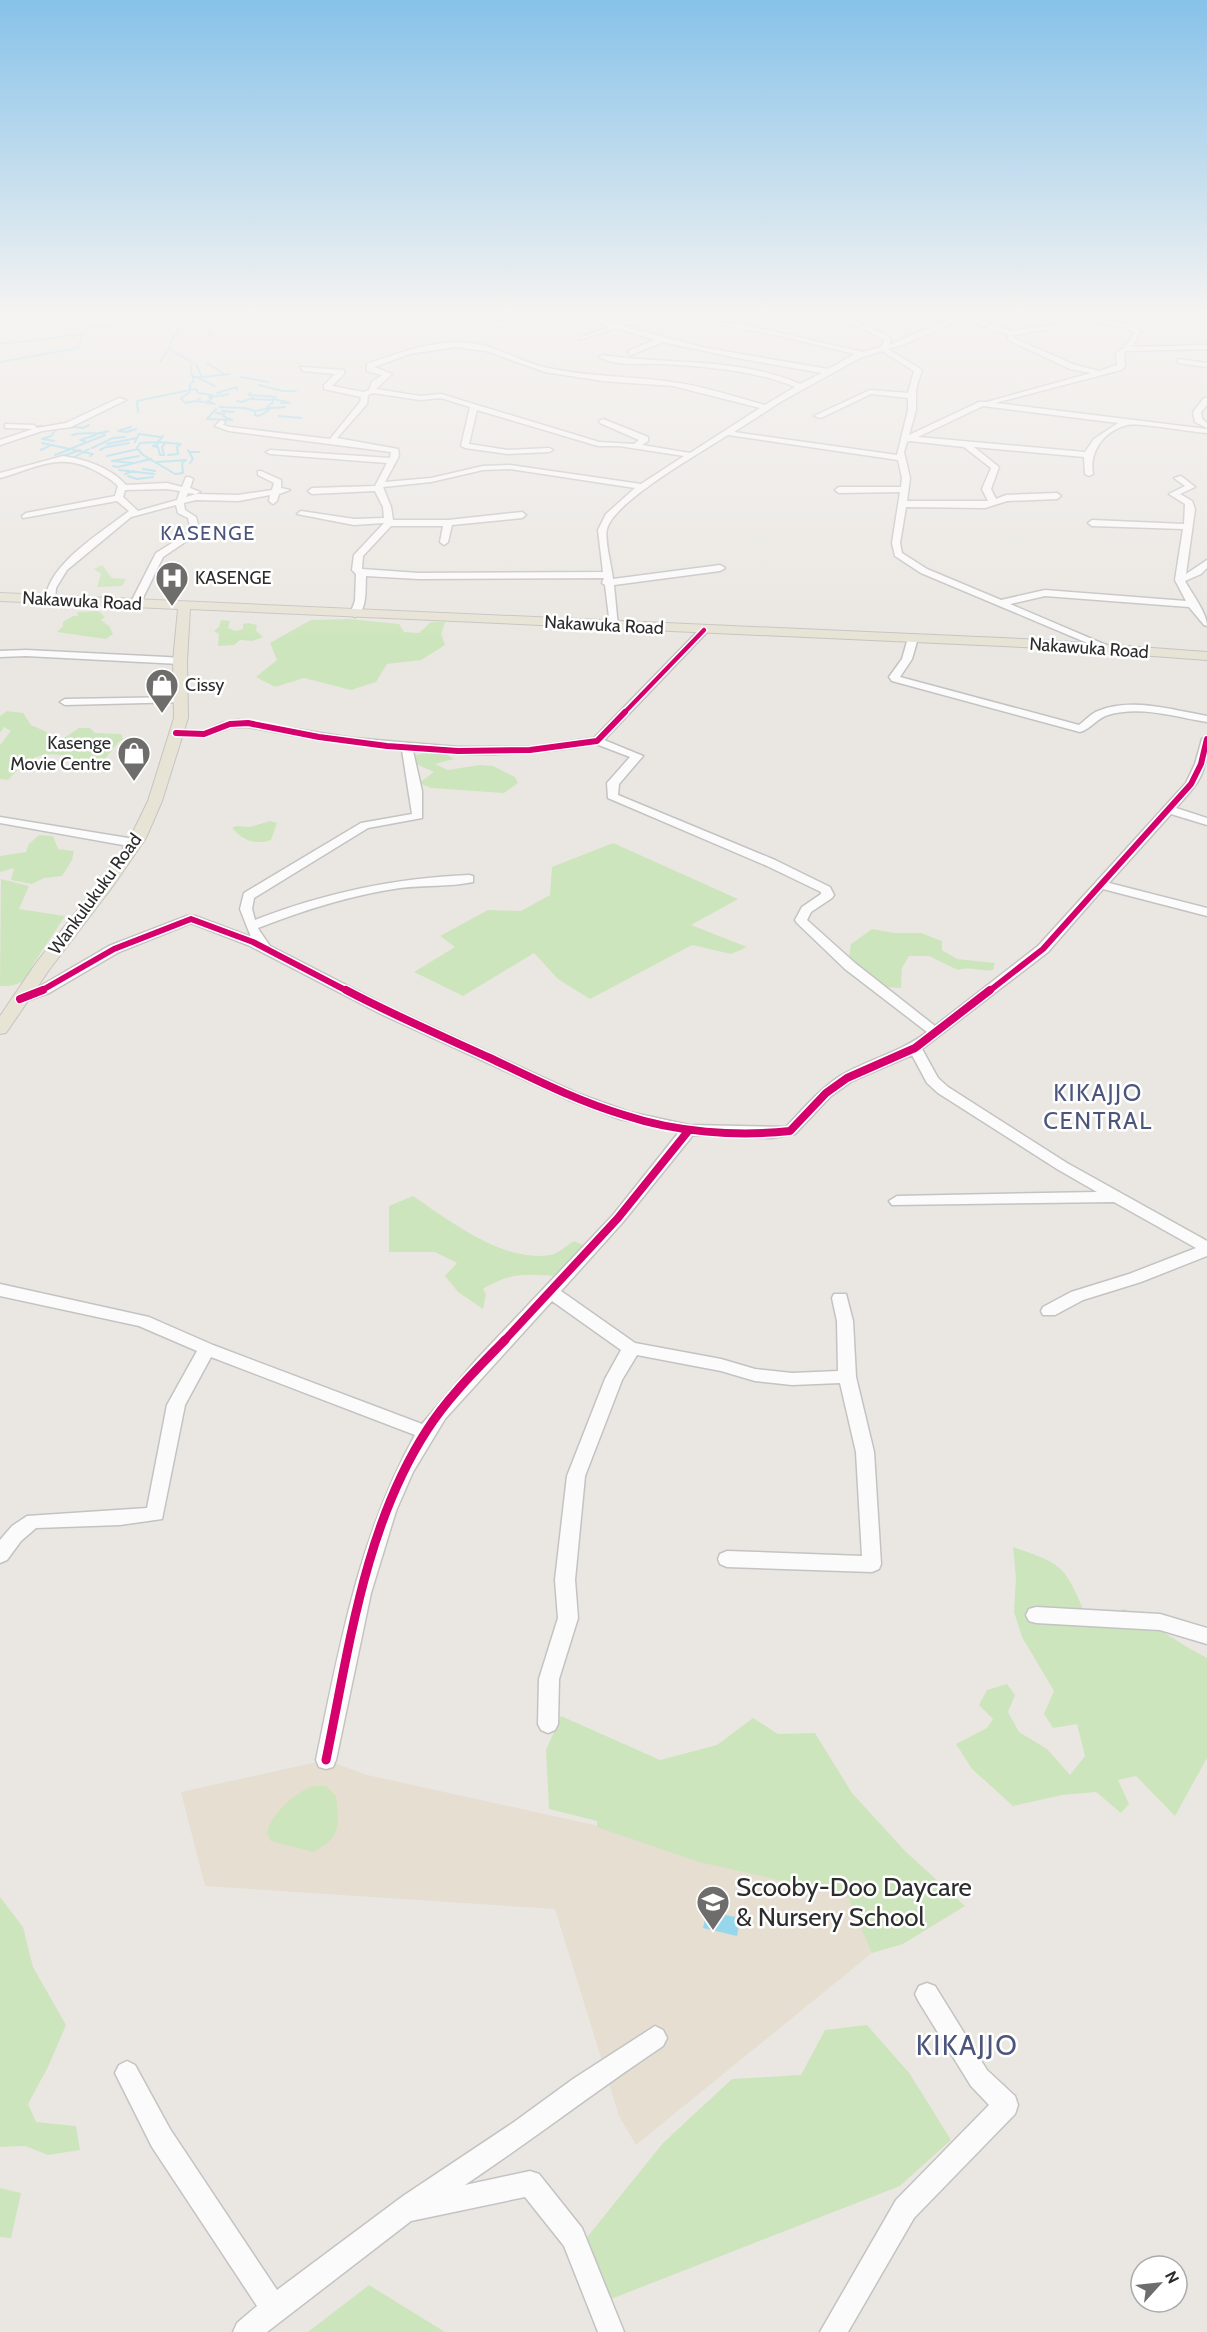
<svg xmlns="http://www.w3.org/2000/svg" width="1207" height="2332" font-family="Cabin,sans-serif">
  <rect width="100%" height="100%" fill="#eae7e2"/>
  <!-- education -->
  <path fill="#e5ded1" d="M326 1760 367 1775 848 1881 872 1953 636 2145 619 2116 555 1909 205 1886 181 1792Z"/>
  <!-- green -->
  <path fill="#cde5bc" d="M102 565 112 578 126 579 122 586 97 587 101 574 94 569Z
    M99 611 105 617 101 620 109 626 113 634 106 639 57 632 63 626V622L73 616H78L77 612Z
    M349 619 399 624 404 632 419 633 431 622H445L441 634 445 645 421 660 387 664 376 682 351 690 304 678 275 687 256 677 277 660 270 643 311 620Z
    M221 620 230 621 228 628 236 631 243 629V624L248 623 257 625 256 631 263 637 252 641 240 640 234 645 218 646 219 634 214 631 219 627Z
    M7 711 23 713 31 725 47 732 48 737 64 738 79 728H90L95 733 121 734 123 739C111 746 109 763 92 764 85 764 76 759 69 757 40 749 26 760 8 780L0 779V745L11 731 4 727 0 733V716Z
    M442 752 454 759 435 764 448 770 479 765 493 766 515 777 518 783 504 793 431 788 419 783 434 772 416 764 415 755Z
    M270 821 277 823 271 840C255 845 244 841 232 828L236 826 250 827Z
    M39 835 53 836 58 849 74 851 72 860 62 876 44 878 32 884 11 880 14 868 0 872V856L26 852 29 844Z
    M613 843 738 899 691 925 747 947 731 954 692 945 590 999 558 979 534 953 463 996 414 972 455 947 440 936 488 910 521 911 550 895 552 867Z
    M1 879 29 886 19 909 65 916 32 966 34 971C25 982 15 987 0 986Z
    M872 929 894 933H921L942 941V950L957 959 995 963 993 970C980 972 971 966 958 970L929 956H909L902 968 901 988 884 987 849 959 851 944Z
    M413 1196C450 1221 504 1263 550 1255 558 1254 567 1245 574 1241L586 1246 556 1276C526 1274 510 1272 483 1289L486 1294 483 1309 458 1292 445 1276 457 1263 435 1252H389V1206Z
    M1013 1547C1060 1564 1064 1563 1084 1611L1112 1615 1124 1609C1153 1624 1178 1643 1207 1658V1758L1175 1816 1136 1776 1118 1780 1129 1804 1121 1813 1096 1792 1062 1795 1013 1806 972 1769 956 1744 987 1728 993 1719 979 1705 987 1690 1007 1684 1015 1695 1008 1712 1019 1732 1047 1749 1070 1775 1085 1756 1077 1724 1053 1728 1044 1714 1054 1691 1022 1637 1014 1612 1016 1578Z
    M561 1716 660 1760 717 1745 753 1718 778 1734 815 1733 852 1793 904 1850 965 1906 903 1944 872 1953 847 1895 699 1862 597 1827V1821L549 1809 546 1750Z
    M313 1786H326L336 1796C339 1825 342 1837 313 1852L271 1841 267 1833C271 1813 295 1793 313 1786Z
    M0 1897 23 1927 33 1967 66 2025 48 2067 28 2104 36 2122 76 2126 80 2150 48 2155 25 2146 0 2147Z
    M867 2025 910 2074 951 2140 900 2186 611 2299 584 2241 663 2143 732 2079 801 2075 825 2030Z
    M0 2188 21 2193 11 2238 0 2237Z
    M369 2285 445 2332H308Z"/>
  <!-- water -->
  <path fill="#97d7eb" d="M707 1911 740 1918 737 1936 703 1928Z"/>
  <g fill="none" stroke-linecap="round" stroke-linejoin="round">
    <!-- stream -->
    <path stroke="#97d7eb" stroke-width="2" d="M0 316 11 315
      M207 317 213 321 205 328 211 332 208 337
      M0 344 83 334
      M0 362 78 348 84 331 92 327 183 321 190 315
      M160 362 169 349
      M207 363 223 373
      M193 377H202L196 364
      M202 377 230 374
      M241 377 268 382
      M198 378 215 386
      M259 385 283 391H296
      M189 390 196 389 198 393 212 395 209 397 218 396
      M190 392 181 398 185 403 196 401
      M250 393 249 395 276 397
      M229 394 222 396 217 393 237 387V390
      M200 399 196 401 204 402
      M251 399 273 400
      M237 401 242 402 253 398
      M210 402 215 404 206 403 213 397
      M220 407 245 408 255 411V415L259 416 269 410
      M271 408 285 407 277 408
      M216 409 207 419 232 420 223 416 224 414 216 413
      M222 411 234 412
      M255 411 271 408 267 407 273 402V399L288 402 281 403H290
      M138 412 137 401 190 390V384L194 381 191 371 192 362 169 349C175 326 189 322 210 315
      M279 416 301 418
      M38 426H53
      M65 426 83 428 89 425
      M131 427 118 431 127 432 136 429
      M72 435C87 430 95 437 108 431
      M163 436 158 442 140 443 137 448 143 455 175 474
      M54 441 42 439 51 436 58 427
      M87 442 80 440 96 435
      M135 442 139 434 160 437
      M158 442 181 444 177 447 178 454 168 455
      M42 443 70 449
      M107 444 137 438
      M158 444 153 446 158 447 160 455H164L162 447 166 442
      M107 447 129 443
      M92 448 113 438 125 437
      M41 450 51 445
      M100 450 106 447
      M188 450 193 459 190 463
      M189 452H199
      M55 455 71 449
      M63 456 80 450
      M90 456 93 454 70 449 105 435
      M107 456 138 449
      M77 459 73 458 89 449
      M157 462 186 460 182 463 183 473 176 474
      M133 463 112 461 139 456
      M113 466 118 467 151 459
      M143 469 155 471
      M119 470 154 474
      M125 474 134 471
      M128 476 137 479 153 477"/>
    <defs>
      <path id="minor" d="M528 315H539L486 329 483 327Z
        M582 315H591L614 323 637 319 639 322 622 326 706 348 828 369 855 354 780 336 675 315C693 314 724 326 736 324 746 322 752 315 763 315L744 325 863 352 881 347 885 340 834 315H842L888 336 891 340 889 345 958 315H967L1010 331 1060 324 1062 327 1013 335V338L1075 365 1099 371 1117 365 1116 353 1125 347 1135 333 1123 327 1091 321V315H1097V319L1127 324 1141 331 1132 347 1207 345V349L1126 351 1124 353 1125 366 1121 370 995 403 1207 429V433C1192 432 1137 422 1127 425 1104 431 1089 451 1093 474L1089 476 1085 474 1084 457 974 447 999 467 991 489 996 499 1006 495 1057 493 1061 496 1057 499 1007 501 985 508 906 507 900 543 902 553 927 569 1001 600 1045 590 1186 601 1175 580 1183 529 1092 526 1088 523 1092 520 1184 524 1185 504 1169 494 1185 486 1174 478 1181 476 1195 487 1180 494 1192 501 1195 509 1186 574 1207 560V568L1201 574 1185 581C1192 594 1207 613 1207 626L1204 625 1189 607 1045 596 1010 604 1113 648 1104 650 921 573 895 556 892 543 900 492 839 493 835 490 839 487H901L902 478 898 460 728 435C702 452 614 501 607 529 604 539 612 567 613 579L720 565 725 568 720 571 614 585 618 627 610 625 605 585 602 583 604 578 419 579 366 576C365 588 368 611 355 617L350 614 355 601 356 574 352 570 354 555 384 523 354 525 297 514 301 511 354 519 384 518 383 507 375 491 312 494 308 491 312 488 375 486 387 463 270 454 266 452 270 450 390 458 391 452 229 431 215 426 221 420 225 422 223 425 230 427 330 439 360 402 361 397 324 389V385L335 374 303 371 300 367 344 370V374L332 386 363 392 369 390 372 382 382 375 367 371V364C399 353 436 339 470 343 498 346 522 363 548 368 589 377 631 376 672 382 703 386 735 397 765 405L795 387C759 371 703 366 663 364 643 363 617 367 599 357L603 355C667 365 739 357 800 384L822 373 737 358 663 342 631 355 628 351 655 340 616 328 579 340V338L610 327ZM962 319 1007 334 1008 340 1070 369 1091 373 987 402H979L909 435 916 410V389L922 370 888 349 905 344ZM455 347 486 351 545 372 603 381 673 386 760 408 690 453 642 445 648 441V437L603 419 599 421 600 423 639 440 634 444 599 442 441 394 420 396 376 389 392 374 374 367 410 354ZM882 351 914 371 908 393 870 390 814 416 821 418 871 394 908 398V410L897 455 734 432 782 401 860 358ZM373 393 420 400 441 398 470 407 461 446 465 448 508 454 549 452 553 450 549 448 508 450 469 444 477 410 598 446H619L684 456 641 484 510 465 483 466 431 478 385 482 399 456 398 449 337 438 367 404 368 395ZM983 406 1118 423 1094 439 1085 452 918 437ZM910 441 964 447 991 468 982 489 988 501H907L910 478 904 452 907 442ZM510 469 635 488 606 514 598 530 603 572 419 573 362 569 363 556 391 526H443L440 542 444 545 448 542 452 525 522 518 526 515 522 512 448 520H393L391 507 383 487 431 482 483 470Z
        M1178 359 1207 363V367L1178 363Z
        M119 398 126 400 71 427 42 431 0 445V440L33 429 8 428H5V424L34 425 37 428 66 423Z
        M1204 398H1207V405L1201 412 1202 419 1207 423V428L1195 422 1193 412Z
        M63 456C85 459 111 468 126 485L167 483 182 487 186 477H189L193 479 190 488 200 492 196 494 238 495 272 490 274 483 258 475V471H261L281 480V488L290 490 279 494 277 501 273 504 269 501 270 495 238 501 196 500 184 503 185 510 196 517 200 532 163 557 140 604 135 607 130 604 156 553 191 531 188 518 178 513 176 505 131 517 67 570 56 588 55 600 50 603 45 600C49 563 101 533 129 511L117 501 23 518 22 516 26 513 115 496 118 486C110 478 100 473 90 468 55 453 34 469 0 478V473ZM167 489 180 491 177 500 138 511 123 497 125 490ZM188 493 196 494 186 497Z
        M701 628 709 630 604 740 643 756 619 784 618 795 775 860 830 887 834 895 832 898 811 912 807 920 855 963 935 1026 1038 946 1186 783 1195 764 1202 739 1207 736C1207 774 1201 780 1176 808L1207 818V825L1171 814 1109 883 1207 908V916L1103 889 1048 952 922 1049 938 1078 948 1087 1067 1163 1207 1241V1256L1141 1282 1083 1300 1055 1315H1043L1041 1311 1043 1307 1071 1292 1129 1274 1196 1248 1114 1202 892 1205 889 1201 897 1196 1097 1192 1057 1169 938 1093 927 1083 912 1055 852 1081 831 1096 795 1134 771 1138 693 1135 623 1222 561 1291 635 1343 721 1359 755 1369 792 1373 838 1371 837 1321 832 1298 834 1294H846L853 1321 856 1377 874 1452 881 1564 879 1569 872 1572 727 1567 720 1564 718 1559 720 1554 727 1551 862 1556 856 1452 840 1383 792 1385 755 1381 721 1371 637 1355 622 1380 585 1476 575 1580 578 1618 559 1679 558 1724 555 1730 548 1733 541 1730 538 1724 539 1679 558 1618 555 1580 567 1476 605 1379 621 1350 552 1301 445 1419 413 1472 396 1511 371 1593 336 1760 333 1767 326 1769 319 1767 316 1760C340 1645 358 1539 415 1435L211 1357 185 1405 162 1519 120 1525 36 1528 21 1541 7 1560 0 1563V1540L12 1526 27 1516 147 1508 167 1405 197 1351 139 1326 0 1296V1284L149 1317 213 1345 422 1424 477 1359 613 1215 679 1132 620 1119 569 1100 381 1014 248 945 191 923 119 952 49 993 20 1003 13 999 39 987 109 946 187 916H195L251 937 240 909 244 893 361 823 412 814 402 750 319 740 248 727H232L204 737 176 736 172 735V731H204L222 723 238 720 352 738 458 747H530L594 738ZM596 744 630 757 607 783 608 798 767 866 821 892V894L802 907 795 920 797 923 845 969 927 1032C900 1053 868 1059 840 1076 819 1090 803 1109 786 1127L689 1125 629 1112 579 1094 391 1008 270 946 259 930 258 928C304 910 351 895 400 888 424 885 450 887 473 882V876L469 875C395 878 324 893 255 920L252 909 254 898 368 828 422 818V791L413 751C475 757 535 755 596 744Z
        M913 635 918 638 912 659 900 677 1079 725C1085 721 1090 714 1098 711 1132 697 1172 710 1207 716V722C1176 717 1139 705 1108 715 1097 718 1091 729 1080 732L892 681 889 677 902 659 908 638Z
        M26 650 166 657 180 658 185 661 180 664 26 656 0 657V651Z
        M181 697 186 700 185 702 65 705 60 702 65 699Z
        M0 817 134 839 140 843 134 847 0 823Z
        M1036 1607 1160 1614 1207 1628V1644L1160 1630 1036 1623 1029 1621 1026 1615 1029 1609Z
        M927 1983 935 1986 987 2070 1015 2096 1018 2105 1015 2114 914 2218 848 2332H820L896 2200 989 2105 971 2086 919 2002 915 1994 919 1986Z
        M655 2026 663 2030 667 2038 663 2046C596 2091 532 2140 465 2185L530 2171 539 2174 582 2228 624 2332H598L564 2246 525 2197 411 2221 267 2332H233L237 2323 257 2306 152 2147 115 2073 119 2065 127 2061 135 2065 170 2129 277 2290 403 2196 514 2122 573 2079Z"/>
      <path id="major" d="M0 593 1044 640 1207 652V660L1044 648 190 609 187 661 188 718 162 801 146 838 113 886 49 970 6 1033 0 1034V1016L36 963 101 880 130 838 148 801 174 718 173 661 178 609 0 601Z"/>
    </defs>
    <!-- minor casing -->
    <use href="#minor" stroke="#c4c3c3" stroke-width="3"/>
    <!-- major casing -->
    <use href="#major" stroke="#c6c4c2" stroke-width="2"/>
    <!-- minor -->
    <use href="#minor" fill="#fcfbfb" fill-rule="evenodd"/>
    <!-- major -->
    <use href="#major" fill="#e7e3d5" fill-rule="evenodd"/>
    <defs>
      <path id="cycleway-far3" d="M624 713 704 630"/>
      <path id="cycleway-far2" d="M176 733 204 734 230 724 248 723 319 737 387 746 458 751 530 750 597 741 625 712
        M39 992 114 949 191 919 253 942 349 992
        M988 992 1043 949 1191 784 1201 764 1207 739"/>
      <path id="cycleway-far1" d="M346 990C393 1015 442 1036 490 1058 534 1079 577 1101 624 1115 675 1132 736 1137 790 1131L826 1093 847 1078 915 1048 990 990
        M20 999 43 990
        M504 1341 618 1218 689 1130"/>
      <path id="cycleway" d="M326 1760C349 1649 364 1527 427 1430 448 1397 478 1368 505 1340"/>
    </defs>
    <!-- cycleway-far3 casing -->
    <use href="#cycleway-far3" stroke="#fff" stroke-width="7"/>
    <!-- cycleway-far2 casing -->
    <use href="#cycleway-far2" stroke="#fff" stroke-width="9"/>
    <!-- cycleway-far1 casing -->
    <use href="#cycleway-far1" stroke="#fff" stroke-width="11"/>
    <!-- cycleway casing -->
    <use href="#cycleway" stroke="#fff" stroke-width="13"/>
    <!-- cycleway-far3 -->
    <use href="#cycleway-far3" stroke="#d6006c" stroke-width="4.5"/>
    <!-- cycleway-far2 -->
    <use href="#cycleway-far2" stroke="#d6006c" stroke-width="6"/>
    <!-- cycleway-far1 -->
    <use href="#cycleway-far1" stroke="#d6006c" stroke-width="8"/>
    <!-- cycleway -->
    <use href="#cycleway" stroke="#d6006c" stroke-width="9"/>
  </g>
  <!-- sky -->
  <linearGradient id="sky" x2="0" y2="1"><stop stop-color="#87c2e9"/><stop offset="0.49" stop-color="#f6f4f2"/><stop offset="1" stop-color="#f6f4f2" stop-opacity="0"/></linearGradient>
  <rect width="1207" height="641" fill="url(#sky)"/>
  <!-- icons -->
  <defs>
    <symbol id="hospital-pin" viewBox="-11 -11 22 30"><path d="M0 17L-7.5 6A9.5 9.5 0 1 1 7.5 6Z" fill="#6e6d6c" stroke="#fff"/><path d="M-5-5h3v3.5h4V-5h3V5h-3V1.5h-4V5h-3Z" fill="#fff"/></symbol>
    <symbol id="shop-pin" viewBox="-11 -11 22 30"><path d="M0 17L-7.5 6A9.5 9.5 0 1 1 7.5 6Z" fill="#6e6d6c" stroke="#fff"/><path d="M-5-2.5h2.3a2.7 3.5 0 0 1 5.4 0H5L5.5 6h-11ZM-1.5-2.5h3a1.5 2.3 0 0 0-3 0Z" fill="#fff"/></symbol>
    <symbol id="school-pin" viewBox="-11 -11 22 30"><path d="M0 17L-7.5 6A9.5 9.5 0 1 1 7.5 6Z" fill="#6e6d6c" stroke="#fff"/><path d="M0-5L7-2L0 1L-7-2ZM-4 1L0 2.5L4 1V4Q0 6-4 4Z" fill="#fff"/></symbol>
  </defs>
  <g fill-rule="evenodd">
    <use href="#hospital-pin" x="153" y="559" width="38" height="52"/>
    <use href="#shop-pin" x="143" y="666" width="38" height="52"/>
    <use href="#shop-pin" x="115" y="734" width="38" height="52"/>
    <use href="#school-pin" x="694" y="1883" width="38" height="52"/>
  </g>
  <g text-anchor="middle" stroke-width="5" stroke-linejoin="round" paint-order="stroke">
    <!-- far-poi labels -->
    <g font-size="18" fill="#2c2c2c" stroke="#fff" text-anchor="start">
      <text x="195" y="584">KASENGE</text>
      <text x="185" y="691">Cissy</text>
      <text x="111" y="749" text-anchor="end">Kasenge<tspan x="111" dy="21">Movie Centre</tspan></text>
    </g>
    <!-- far-street labels -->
    <g font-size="18" fill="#2c2c2c" stroke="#fff">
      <text transform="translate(82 601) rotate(3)" y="6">Nakawuka Road</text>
      <text transform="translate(604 625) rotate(3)" y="6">Nakawuka Road</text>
      <text transform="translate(1089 648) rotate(4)" y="6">Nakawuka Road</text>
      <text transform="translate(95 894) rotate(-54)" y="6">Wankulukuku Road</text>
    </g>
    <!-- far-quarter labels -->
    <g font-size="20" letter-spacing="1.5" fill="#4c567d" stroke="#fff">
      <text x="208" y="540">KASENGE</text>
    </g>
    <!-- quarter labels -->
    <g font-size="24" letter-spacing="1.5" fill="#4c567d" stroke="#fff">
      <text x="1098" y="1101">KIKAJJO<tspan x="1098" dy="28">CENTRAL</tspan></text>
    </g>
    <!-- near-poi labels -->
    <g font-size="26" fill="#2c2c2c" stroke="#fff" text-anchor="start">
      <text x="736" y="1896">Scooby-Doo Daycare<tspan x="736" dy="30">&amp; Nursery School</tspan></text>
    </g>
    <!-- near-quarter labels -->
    <g font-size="28" letter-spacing="1.5" fill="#4c567d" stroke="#fff">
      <text x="967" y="2055">KIKAJJO</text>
    </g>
  </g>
  <!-- north arrow -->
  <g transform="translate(1159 2284) rotate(63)"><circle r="28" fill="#ffffff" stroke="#ababab" stroke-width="1.5"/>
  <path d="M0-4.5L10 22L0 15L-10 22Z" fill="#6e6d6c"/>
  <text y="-9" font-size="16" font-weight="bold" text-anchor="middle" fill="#2c2c2c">N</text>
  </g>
</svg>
